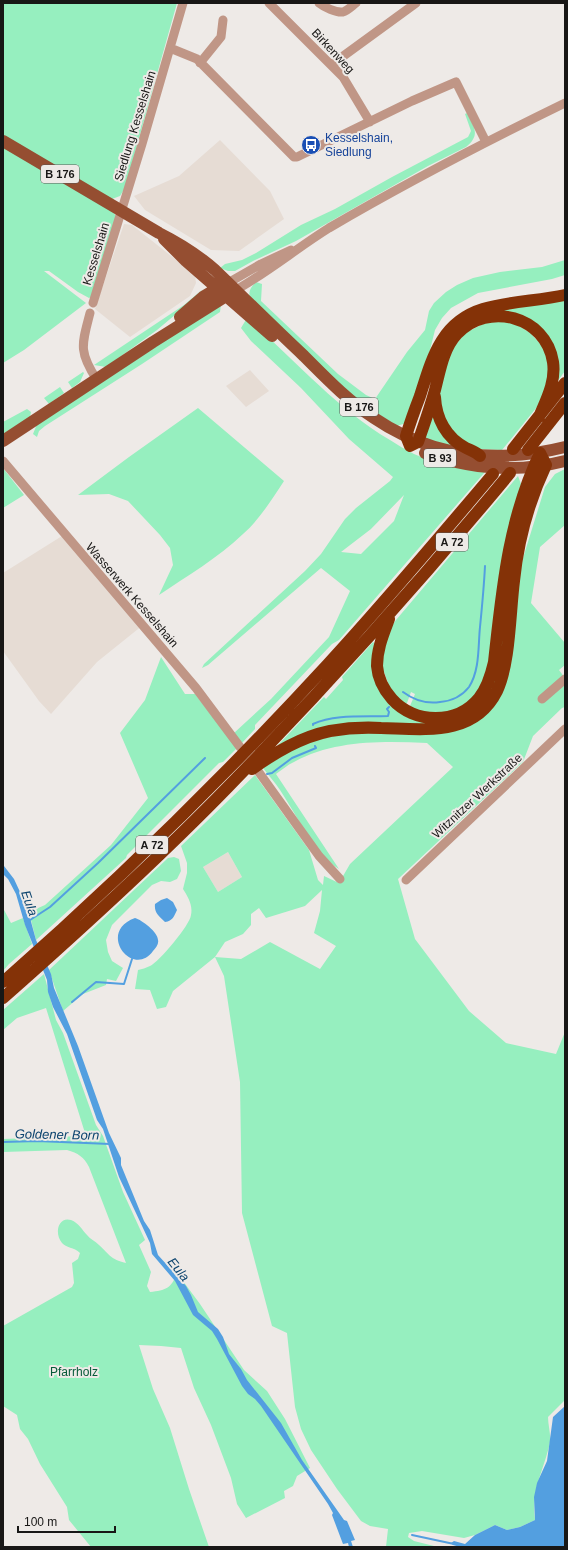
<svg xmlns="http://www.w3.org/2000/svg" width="568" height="1550" font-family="Helvetica,sans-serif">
  <rect width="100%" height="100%" fill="#eeeae7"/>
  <!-- built -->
  <path fill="#e6dcd4" d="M220 140 270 191 284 219 239 251 211 250 145 210 134 196 179 176Z
    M124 224 132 225 180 263 195 275 196 283 190 296 130 337 95 309Z
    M250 370 269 391 246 407 226 386Z
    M62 536 143 625 97 662 51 714 39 701 3 651V573Z
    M228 852 242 877 218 892 203 867Z"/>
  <!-- green -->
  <path fill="#96efbf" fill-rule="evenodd" d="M3 3H177L125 188 120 196 112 199 3 136Z
    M467 113C474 127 481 135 466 147L428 166 296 241 253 261 235 271H228L220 268 225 264 242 260 256 253 301 225 335 209 392 177 468 137 471 131 465 114Z
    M3 147 113 212 116 216 91 297 89 298 78 292 49 271H44L86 303 24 350 3 363Z
    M565 260V275L552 279 478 293 451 308 442 318 435 330 425 370 406 423 397 426 350 396 250 299C248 291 251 287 256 282L262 284 261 301 338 374 366 395 375 399 407 352 425 330 429 311 434 303 446 292 457 285 473 278 500 272 542 267Z
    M203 289 188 304 157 330 106 367 94 365 184 305Z
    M565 300V371L557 382 551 346 497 312 501 309Z
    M221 304 220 312 142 364 45 426 39 431 37 437 33 434 37 424Z
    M247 318C294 359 336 408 390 440 398 445 406 450 414 454 437 464 460 468 485 472L339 640 332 644 255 725V729L242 743 234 733 271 699 329 637 350 591 321 568 208 665 202 668 204 664 305 571 321 554 345 519 356 508 390 481 393 477 349 439 301 388 251 341 241 328ZM404 495 394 521 361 554 341 552 371 529Z
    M493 319 524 326 544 348 550 369 544 395 537 407 502 450 478 449 461 440 446 425 438 393 450 352 465 333Z
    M83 372 84 373 80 382 72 388 68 382Z
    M60 387 64 393 49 404 44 398Z
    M198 408 284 481C272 499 260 519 243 534 218 558 187 576 159 595L173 565 170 548 160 535 128 501 109 494 78 495 129 457Z
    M433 408 459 448 424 441Z
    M27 409 31 412 30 417 3 434V422Z
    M3 468 24 495 3 508Z
    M565 469V525L540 547 531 603 565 643V665L559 670 565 678V707L562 708 533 736 523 762 398 879 415 939 469 1011 506 1043 556 1054 565 1032V1400L548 1417C548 1425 551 1434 550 1442 544 1471 531 1488 535 1520L520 1527 507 1530 495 1525 475 1535 464 1538 422 1531 409 1533 408 1537 414 1541 438 1547H386L388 1529 370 1526 361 1521 337 1489 311 1450 301 1429 295 1407 287 1333 272 1326 242 1213 240 1082 224 976 215 957 173 991 166 1007 157 1009 150 990 135 989 138 970C142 969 146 968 150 966 159 962 190 925 191 915 193 905 188 897 183 889L187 873V863L181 846 255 775 309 850 318 880 323 885 324 876 339 883 350 864 453 767 427 743C382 741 334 740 294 762 287 765 282 770 276 774L339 869C315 854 296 814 280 790 275 782 268 775 263 768L293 749 312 741 351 732 414 733 490 709 523 558 545 487 555 474ZM228 852 242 877 218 892 203 867ZM322 890 320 911 314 933 336 946 320 969 270 942 241 959 215 957 225 942 243 934 251 925V914L259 908 266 918 305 906Z
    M518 476 521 484 488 675 476 697 452 712 420 713 410 706 415 694 411 692 407 703 404 705 392 694 380 661 388 631 396 620Z
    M514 541C517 547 507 607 506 619 503 640 504 664 495 684 472 740 417 722 370 724 338 725 308 731 280 747L278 745 324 697 326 699 343 680 342 677 373 642 376 645C375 653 373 661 374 669 381 729 461 740 490 688 500 670 499 646 502 625 505 597 509 569 514 541Z
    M161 657 185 694H195L237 748 223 762 219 763 127 855 126 858 36 940 29 912 45 905 111 845 148 798 120 733 145 700Z
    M174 857 179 859 181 871 177 879 170 882 161 881 152 885 112 925 106 940 108 952 112 961 123 968 116 981 107 979 106 985 83 994 63 1011 49 970 168 858Z
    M3 908 11 923 23 918 32 944 9 964 3 971Z
    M44 974 56 1020 63 1033 96 1125 103 1136 123 1192 145 1240 139 1245 151 1272 147 1286 150 1292C166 1290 171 1289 177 1273L200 1304 244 1370 267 1391 285 1419 310 1468 297 1476 293 1486 284 1491 285 1498 246 1518 237 1504 231 1478 211 1425 194 1388 181 1348 161 1346 139 1345 153 1389 170 1428 189 1489 209 1547H91L69 1520 67 1507 40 1464 28 1439 20 1429 17 1415 3 1406V1326L72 1287 74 1283 72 1263 78 1259 80 1253C74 1247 66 1248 62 1243 54 1234 58 1216 71 1220 79 1223 82 1230 87 1235 90 1239 95 1241 99 1245 110 1255 110 1259 126 1263L89 1167C84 1157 78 1153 67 1150L3 1152V1139L82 1136 85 1133 46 1008 17 1018 3 1030V1010Z"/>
  <!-- water -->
  <path fill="#539fe0" d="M3 862 4 866 14 879 27 907 36 940 51 974 54 988 78 1046 109 1133 121 1158V1165L144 1221 150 1230 158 1255 186 1286 191 1295 198 1312 218 1329 223 1337 229 1354 241 1369 247 1380 281 1423 302 1460 344 1520 347 1521 355 1540 351 1541 353 1547H349L348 1543 343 1544 332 1515 333 1513 328 1504 261 1406 255 1399 248 1394 242 1386 217 1339 212 1331 193 1315 175 1281 152 1254 150 1243 143 1228 119 1177 103 1129 97 1120 67 1034 53 1007 48 992 47 980 25 925 16 894 8 879 3 874Z
    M167 898 173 902 177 910C174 916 173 921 165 922 159 916 154 913 155 904L161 900Z
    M135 918C142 920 158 932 158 940 159 944 156 948 153 951 133 979 96 932 135 918Z
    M565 1406V1547H460L453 1545 451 1543 454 1541 465 1544 475 1535 495 1525 507 1530 520 1527 535 1520 534 1497 537 1483 547 1461 553 1417Z"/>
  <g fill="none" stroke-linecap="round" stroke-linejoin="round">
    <!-- stream -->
    <path stroke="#539fe0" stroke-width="2" d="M403 692C415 701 426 704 440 702 452 701 462 696 469 687 480 670 478 646 480 627 482 607 484 586 485 566
      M313 725V724C335 714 364 717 388 716L389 712 387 709 389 707
      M267 774 272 773 292 758 316 748 315 746
      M30 920 50 907 98 863 205 758
      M72 1002 96 982 124 984 132 959
      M3 1142 37 1141 110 1144
      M412 1535 454 1544"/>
    <!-- minor -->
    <path stroke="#c09686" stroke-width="9" d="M269 3 343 77 370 122
      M319 3C324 7 336 13 343 12 347 11 352 6 356 3
      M170 48 197 59 294 157H297L412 101 456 82 486 142
      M200 63 221 37 223 20
      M331 65 416 3
      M228 283 261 264 291 250
      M236 290C268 272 297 248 329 228 406 183 485 142 565 103
      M93 303 142 144 183 3
      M90 313C82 344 78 351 97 380
      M3 461 196 688 240 747
      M542 699 565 679
      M258 771 319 856 340 879
      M406 880 565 729"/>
    <!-- major -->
    <path stroke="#954e31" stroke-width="12" d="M3 141 159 233C179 243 198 255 215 270 245 299 274 328 304 356 326 378 348 401 374 418 433 458 497 464 565 447
      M164 239 186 261 272 336
      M180 317 203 297 223 285
      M3 441 153 342 231 293
      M425 453C471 469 518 473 565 461"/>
    <!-- highway -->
    <path stroke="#843207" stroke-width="12" d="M435 397C436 418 446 438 466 448 472 451 476 452 480 456
      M539 417C546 400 556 382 553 362 546 316 488 301 457 334 443 349 440 371 435 390 430 408 424 425 418 442L410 446 406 436C410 423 415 409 420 396 432 358 441 322 483 309 510 301 538 301 565 295
      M513 449 565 383
      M528 450 565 403
      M389 619C383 635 377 649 377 666 378 679 384 690 392 699 414 724 457 725 479 698 487 688 491 675 494 662 502 590 508 520 540 453
      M252 769C276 752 301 737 330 731 347 728 364 727 381 728 424 729 474 737 497 691 510 664 510 612 514 581 518 541 529 501 546 465L540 453
      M3 982C117 882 225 776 328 664 385 602 439 538 493 474
      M3 998C80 930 156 861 228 787 326 687 420 582 510 473"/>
  </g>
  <!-- icons -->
  <defs>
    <symbol id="bus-disc" viewBox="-11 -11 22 22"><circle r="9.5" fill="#1a4fb4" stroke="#eeeae7"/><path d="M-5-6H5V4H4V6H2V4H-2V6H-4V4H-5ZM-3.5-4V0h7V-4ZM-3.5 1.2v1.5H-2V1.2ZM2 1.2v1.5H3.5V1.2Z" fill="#fff"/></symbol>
  </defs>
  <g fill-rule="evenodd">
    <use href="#bus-disc" x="300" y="134" width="22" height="22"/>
  </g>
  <g text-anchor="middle" stroke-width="4" stroke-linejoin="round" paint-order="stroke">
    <!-- shield labels -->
    <g fill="#eeeae7" stroke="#585655" stroke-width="1">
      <rect x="41" y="165" width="38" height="18" rx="3"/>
      <rect x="340" y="398" width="38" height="18" rx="3"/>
      <rect x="424" y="449" width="32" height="18" rx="3"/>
      <rect x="436" y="533" width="32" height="18" rx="3"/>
      <rect x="136" y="836" width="32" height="18" rx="3"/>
    </g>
    <g font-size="11" font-weight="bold" fill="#181716">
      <text x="60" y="178">B 176</text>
      <text x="359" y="411">B 176</text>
      <text x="440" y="462">B 93</text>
      <text x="452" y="546">A 72</text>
      <text x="152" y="849">A 72</text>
    </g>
    <!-- street labels -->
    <g font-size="12" fill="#181716" stroke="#eeeae7">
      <text transform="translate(333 51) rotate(47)" y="4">Birkenweg</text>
      <text transform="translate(135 126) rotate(-73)" y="4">Siedlung Kesselshain</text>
      <text transform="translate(96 254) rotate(-73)" y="4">Kesselshain</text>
      <text transform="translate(132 595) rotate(49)" y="4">Wasserwerk Kesselshain</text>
      <text transform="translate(477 796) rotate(-43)" y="4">Witznitzer Werkstraße</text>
    </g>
    <!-- transit labels -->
    <g font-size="12" fill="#164399" stroke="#eeeae7" text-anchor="start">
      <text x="325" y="142">Kesselshain,<tspan x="325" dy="14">Siedlung</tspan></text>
    </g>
    <!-- park labels -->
    <g font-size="12" fill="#065a39" stroke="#eeeae7">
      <text x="74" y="1376">Pfarrholz</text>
    </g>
    <!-- water labels -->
    <g font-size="13" font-style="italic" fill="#0c446f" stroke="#eeeae7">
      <text transform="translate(30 903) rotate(71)" y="5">Eula</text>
      <text transform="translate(57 1134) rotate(1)" y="5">Goldener Born</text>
      <text transform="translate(179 1269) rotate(51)" y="5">Eula</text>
    </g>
  </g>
  <!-- border -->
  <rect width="568" height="1550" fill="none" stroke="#181716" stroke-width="8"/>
  <!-- scale -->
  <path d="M18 1526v6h97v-6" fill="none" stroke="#181716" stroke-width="2"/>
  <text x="24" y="1526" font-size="12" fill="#181716" stroke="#eeeae7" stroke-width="3" paint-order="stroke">100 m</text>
</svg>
